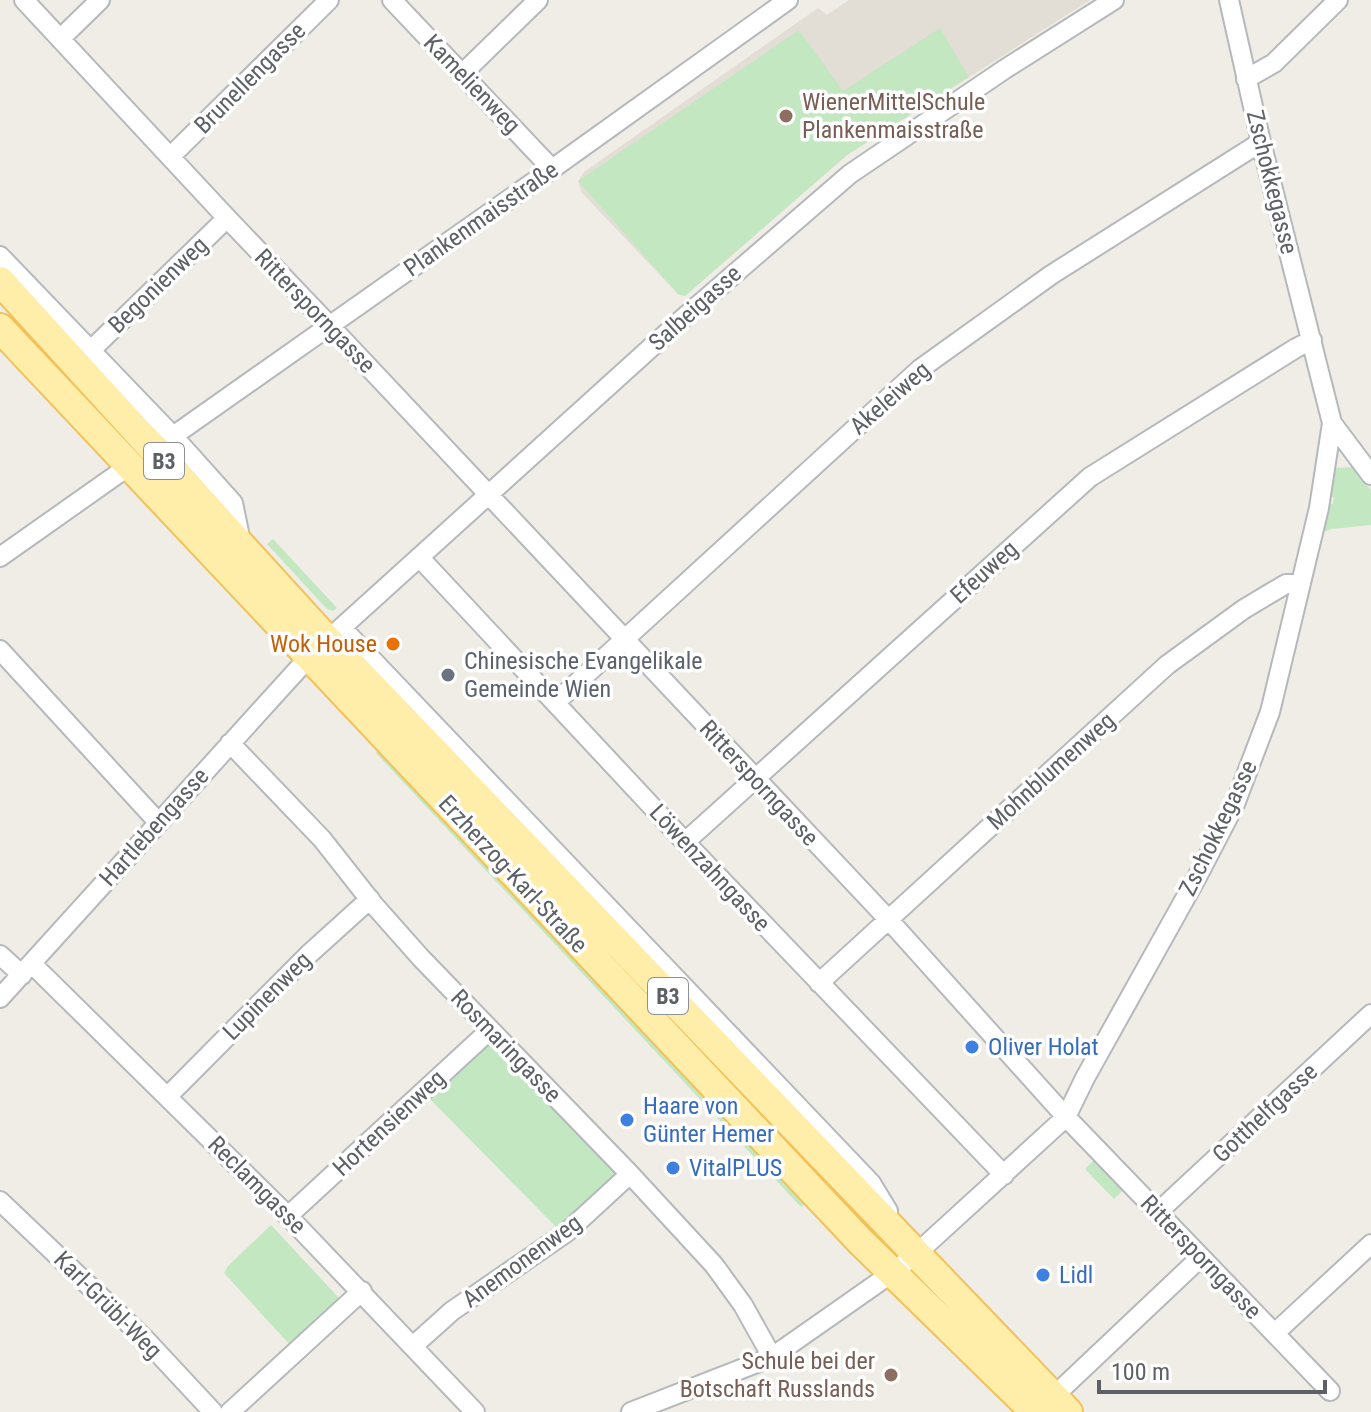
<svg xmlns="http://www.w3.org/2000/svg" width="1371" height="1412" font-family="'Roboto Condensed',sans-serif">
  <rect width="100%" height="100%" fill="#efede5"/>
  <!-- education -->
  <path fill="#e2ded6" d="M849 0H1090L847 155 685 296 678 294 581 192 578 181 584 172 818 8 827 15Z"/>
  <!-- green -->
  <path fill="#c3e7c1" d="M940 28 969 77 847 155 685 296 678 294 578 181 799 30 843 91Z
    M1353 467 1371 490V525L1331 529 1324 532 1330 504H1333L1334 497 1331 496 1336 468Z
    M273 539 337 608 333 611 327 609 267 544Z
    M380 749 806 1203 801 1207 376 753Z
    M494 1042 616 1171V1182L559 1230 426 1095 481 1043Z
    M1095 1159 1124 1189 1114 1199 1085 1169Z
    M271 1225 338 1297V1300L291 1346 224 1273 228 1266Z"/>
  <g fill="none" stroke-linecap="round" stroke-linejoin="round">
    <defs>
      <path id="street" d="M24 0 227 218 330 326 888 919 1066 1117 1330 1391
        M392 0 552 169
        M60 39 100 0
        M462 74 538 0
        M1246 79 1274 63 1338 0
        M170 157 329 0
        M0 256 173 436 233 503 241 542
        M90 351 227 218
        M1332 423 1371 475
        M173 436 552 169 788 0
        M0 557 129 466
        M419 557 685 842 1004 1175
        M342 628 871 1183 888 1211
        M0 650 158 822
        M556 702 920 369 1051 275 1261 142
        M230 743 322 839 374 905 421 958 630 1174 714 1265 743 1305 772 1357
        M685 842 1090 477 1296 348 1312 340
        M0 955 22 975
        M32 964 288 1216 475 1412
        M819 983 1167 665 1244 609 1269 594 1286 584H1300
        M0 998 309 657 688 314 850 174 1005 69 1114 0
        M168 1096 308 955 370 899
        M0 1201 145 1339 213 1412
        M1158 1212 1371 1014
        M288 1216 490 1030
        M1275 1333 1371 1244
        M413 1346 452 1311 567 1232 630 1174
        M1054 1396 1201 1257
        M230 1412 362 1291
        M631 1412 772 1357 892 1273 916 1254 1066 1117 1085 1078 1196 879 1235 804 1270 712 1319 508 1332 423 1261 142 1229 0"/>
      <path id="primary" d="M0 281 328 641 1068 1412
        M0 328 860 1241 1035 1412"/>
    </defs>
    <!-- street casing -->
    <use href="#street" stroke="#b5b8bc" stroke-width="22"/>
    <!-- primary casing -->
    <use href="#primary" stroke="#f3c15a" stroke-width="32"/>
    <!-- street -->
    <use href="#street" stroke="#fff" stroke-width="18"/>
    <!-- primary -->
    <use href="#primary" stroke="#ffedaa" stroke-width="28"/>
  </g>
  <!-- markers -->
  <g fill="#8d6e63" stroke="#fff" stroke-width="3">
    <circle cx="786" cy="116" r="8"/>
    <circle cx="891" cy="1375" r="8"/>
  </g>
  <circle fill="#e8710a" stroke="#fff" stroke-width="3" cx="393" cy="644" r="8"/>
  <circle fill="#6b7280" stroke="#fff" stroke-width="3" cx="448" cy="675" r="8"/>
  <g fill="#3f7fe0" stroke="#fff" stroke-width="3">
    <circle cx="972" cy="1047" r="8"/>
    <circle cx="627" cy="1120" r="8"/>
    <circle cx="673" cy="1168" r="8"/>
    <circle cx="1043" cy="1275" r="8"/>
  </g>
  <g text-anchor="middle" stroke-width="7" stroke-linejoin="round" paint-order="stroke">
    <!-- shield labels -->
    <g fill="#fff" stroke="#8e9094" stroke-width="2">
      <rect x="144" y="443" width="40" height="36" rx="6"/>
      <rect x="648" y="978" width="40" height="36" rx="6"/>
    </g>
    <g font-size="22" font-weight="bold" fill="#5d6166">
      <text x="164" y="469">B3</text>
      <text x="668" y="1004">B3</text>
    </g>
    <!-- street labels -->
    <g font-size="24" fill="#5d6166" stroke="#fff">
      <text transform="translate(250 78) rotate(-45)" y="8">Brunellengasse</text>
      <text transform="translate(472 84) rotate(46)" y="8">Kamelienweg</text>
      <text transform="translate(1272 182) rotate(76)" y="8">Zschokkegasse</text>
      <text transform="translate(481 219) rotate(-35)" y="8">Plankenmaisstraße</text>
      <text transform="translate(158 285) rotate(-44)" y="8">Begonienweg</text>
      <text transform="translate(695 308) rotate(-42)" y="8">Salbeigasse</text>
      <text transform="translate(315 311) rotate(46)" y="8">Rittersporngasse</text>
      <text transform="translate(890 398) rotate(-41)" y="8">Akeleiweg</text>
      <text transform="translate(984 572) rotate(-42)" y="8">Efeuweg</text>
      <text transform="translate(1051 771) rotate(-42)" y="8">Mohnblumenweg</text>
      <text transform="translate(759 783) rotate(47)" y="8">Rittersporngasse</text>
      <text transform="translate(154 827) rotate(-48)" y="8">Hartlebengasse</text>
      <text transform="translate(1218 828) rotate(-64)" y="8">Zschokkegasse</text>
      <text transform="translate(710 868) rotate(47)" y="8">Löwenzahngasse</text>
      <text transform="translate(513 874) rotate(47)" y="8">Erzherzog-Karl-Straße</text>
      <text transform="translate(267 996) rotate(-45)" y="8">Lupinenweg</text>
      <text transform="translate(506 1046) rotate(46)" y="8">Rosmaringasse</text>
      <text transform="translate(1265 1113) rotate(-43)" y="8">Gotthelfgasse</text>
      <text transform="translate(389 1123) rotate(-43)" y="8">Hortensienweg</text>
      <text transform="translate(257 1185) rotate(45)" y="8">Reclamgasse</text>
      <text transform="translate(1201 1257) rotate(46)" y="8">Rittersporngasse</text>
      <text transform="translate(522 1261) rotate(-36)" y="8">Anemonenweg</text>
      <text transform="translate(108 1305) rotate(45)" y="8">Karl-Grübl-Weg</text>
    </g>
    <!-- education labels -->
    <g font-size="24" fill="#785e54" stroke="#fff" text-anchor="start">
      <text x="802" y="110">WienerMittelSchule<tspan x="802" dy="28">Plankenmaisstraße</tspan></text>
      <text x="875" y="1369" text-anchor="end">Schule bei der<tspan x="875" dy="28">Botschaft Russlands</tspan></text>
    </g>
    <!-- food labels -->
    <g font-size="24" fill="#c56008" stroke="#fff" text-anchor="end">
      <text x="377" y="652">Wok House</text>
    </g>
    <!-- worship labels -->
    <g font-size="24" fill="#5b616d" stroke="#fff" text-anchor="start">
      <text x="464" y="669">Chinesische Evangelikale<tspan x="464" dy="28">Gemeinde Wien</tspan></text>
    </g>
    <!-- shop labels -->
    <g font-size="24" fill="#366cbe" stroke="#fff" text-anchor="start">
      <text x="988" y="1055">Oliver Holat</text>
      <text x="643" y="1114">Haare von<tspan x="643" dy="28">Günter Hemer</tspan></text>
      <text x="689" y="1176">VitalPLUS</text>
      <text x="1059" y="1283">Lidl</text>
    </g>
  </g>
  <!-- scale -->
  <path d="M1099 1380v12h226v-12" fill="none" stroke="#5d6166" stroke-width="4"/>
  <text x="1111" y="1380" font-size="24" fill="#5d6166" stroke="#ffffff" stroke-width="6" paint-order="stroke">100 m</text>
</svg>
